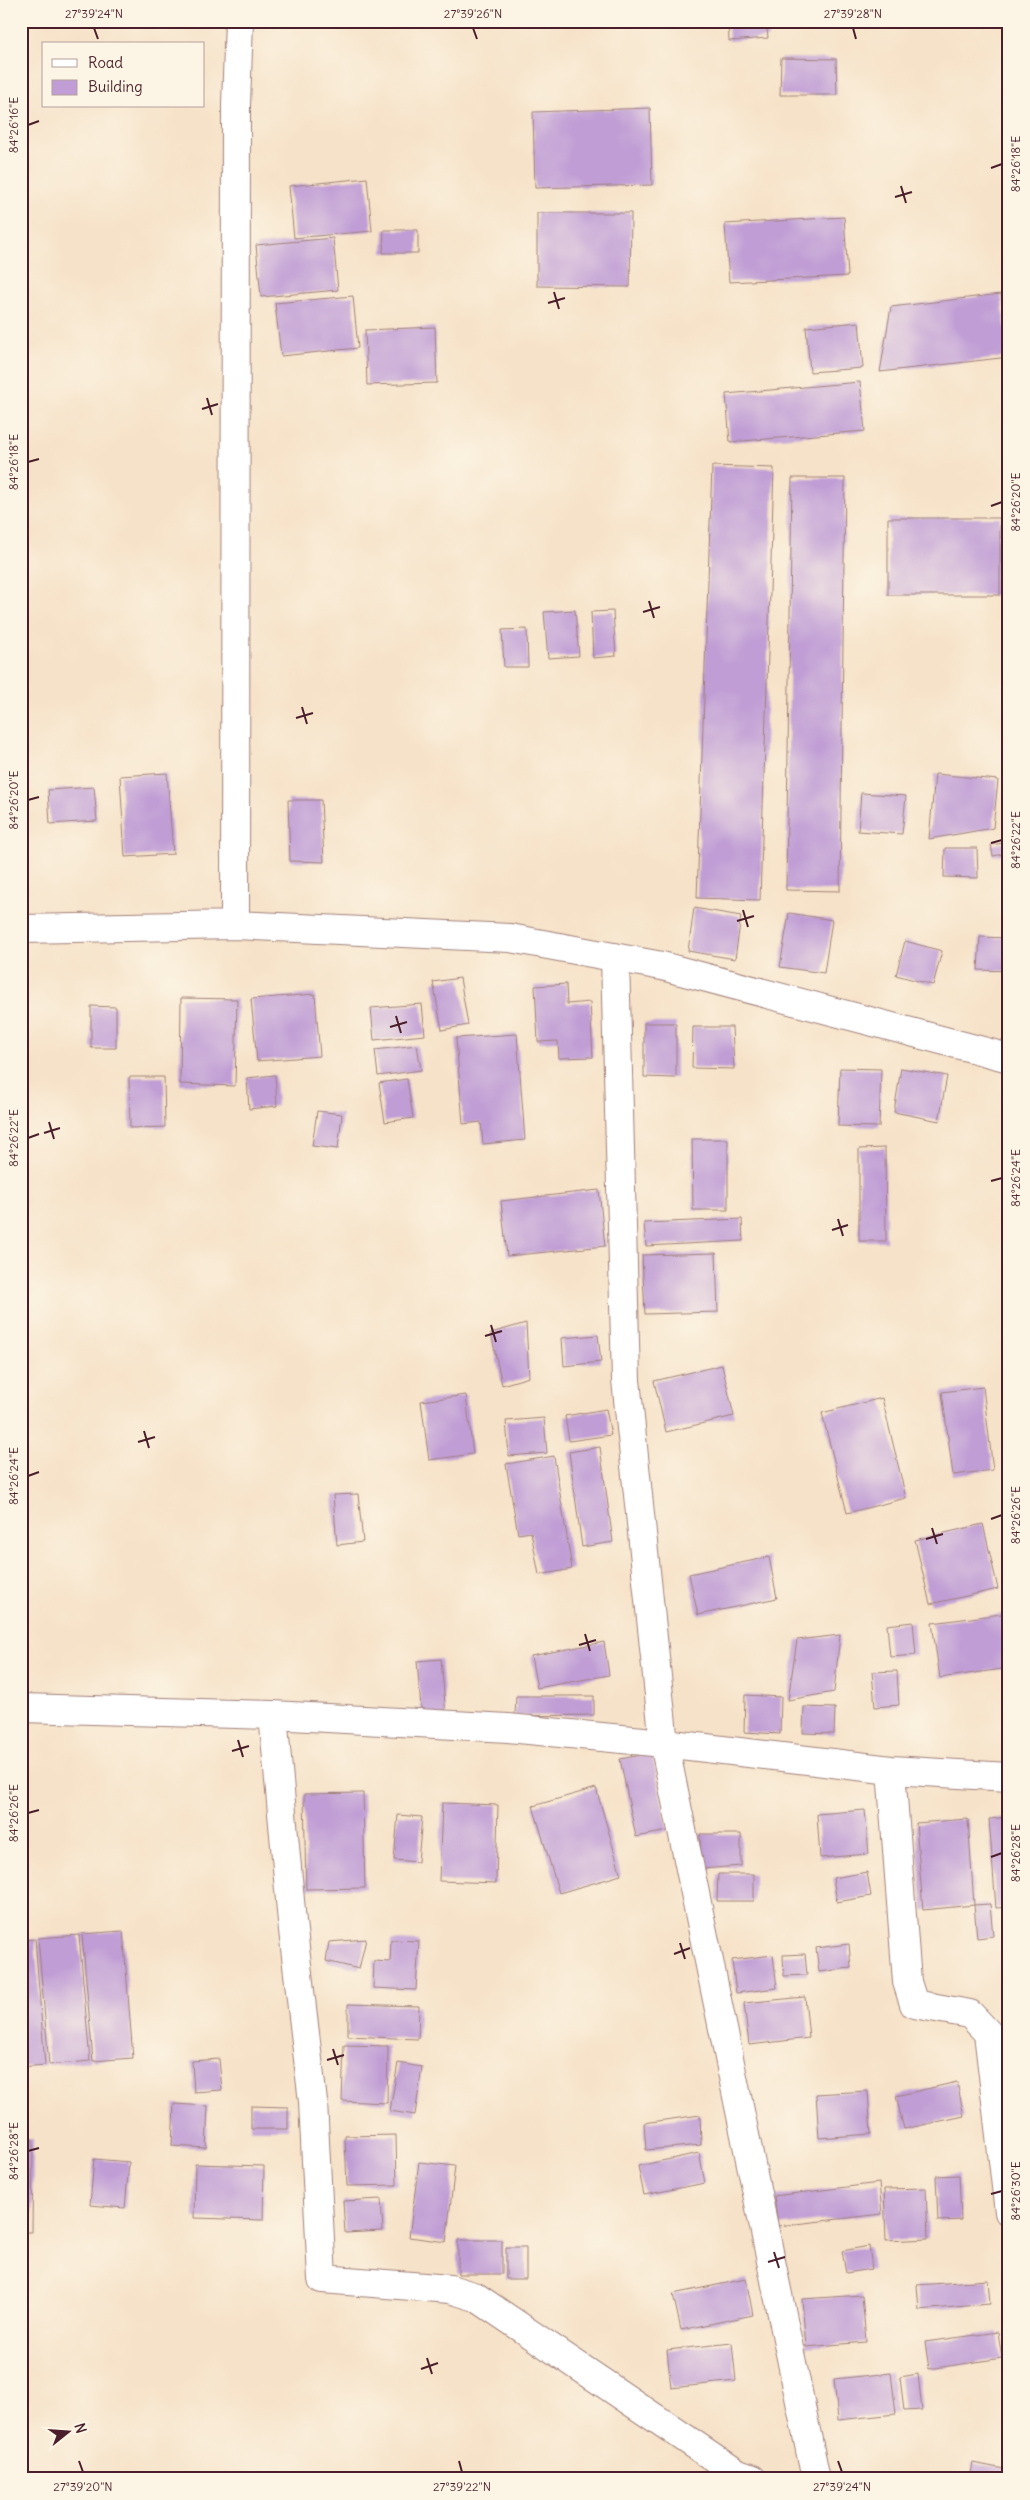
<svg xmlns="http://www.w3.org/2000/svg" width="1030" height="2500" font-family="Delius,sans-serif">
  <rect width="100%" height="100%" fill="#fcf5e5"/>
  <filter id="ink" filterUnits="userSpaceOnUse"><feTurbulence type="fractalNoise" baseFrequency=".02" numOctaves="2"/><feDisplacementMap in="SourceGraphic" scale="10" xChannelSelector="R" yChannelSelector="G"/><feConvolveMatrix kernelMatrix="1 2 1 2 8 2 1 2 1" color-interpolation-filters="sRGB"/></filter>
  <filter id="wash" filterUnits="userSpaceOnUse"><feTurbulence type="fractalNoise" baseFrequency=".0096" numOctaves="4" result="noise"/><feDisplacementMap in="SourceGraphic" scale="20" xChannelSelector="R" yChannelSelector="G"/><feGaussianBlur stdDeviation="1.12" result="paint"/><feColorMatrix in="noise" values="0 0 0 0 0 0 0 0 0 0 0 0 0 0 0 0 0 1.4 0 .05"/><feComposite in="paint" operator="in"/></filter>
  <g filter="url(#wash)">
    <rect width="100%" height="100%" fill="#f6e2c8"/>
    <g id="blocks">
      <!-- building -->
      <path fill="#c09dd5" d="M728 21H766L768 38 729 41Z
        M781 58 836 59 837 95H780Z
        M650 108 652 185 535 188 533 112Z
        M367 178 372 231 294 238 289 186Z
        M537 213H631L630 287 537 286Z
        M844 217 848 276 729 282 725 224Z
        M384 230H418V253H383Z
        M333 238 338 290 261 297 256 245Z
        M1001 294 1009 357 880 372 891 307Z
        M353 296 358 348 281 356 275 303Z
        M859 322 863 368 810 372 806 327Z
        M435 327 437 383 367 385 365 330Z
        M860 382 865 431 730 442 726 394Z
        M712 466 774 468 760 900 697 898Z
        M792 478H845L840 891 786 890Z
        M888 518H1000V595H888Z
        M575 610 579 656 548 658 544 612Z
        M613 611 616 656 593 658 591 612Z
        M527 629 528 667H504L502 630Z
        M167 773 173 854 125 857 120 776Z
        M935 774 998 780 993 828 929 839Z
        M94 787 97 821 50 824 48 790Z
        M861 793 906 796 902 834 858 831Z
        M288 800H321L324 862 290 861Z
        M1009 842V853L993 856 991 845Z
        M945 848H977L978 878 944 877Z
        M694 908 741 916 735 959 688 951Z
        M789 913 832 920 824 973 780 967Z
        M980 937 1009 938V971L978 970Z
        M905 941 942 951 933 985 896 975Z
        M460 978 468 1025 442 1030 433 982Z
        M566 984 567 1004 590 1002 593 1057 559 1058 558 1041 538 1042 535 986Z
        M315 994 320 1056 257 1061 251 999Z
        M181 998 237 999 235 1086 180 1084Z
        M422 1004 425 1035 374 1040 371 1008Z
        M91 1006 116 1007V1048H91Z
        M644 1023H676V1078L644 1077Z
        M693 1027H732L734 1069 692 1068Z
        M517 1034 525 1140 483 1144 481 1122 463 1124 456 1038Z
        M417 1045 421 1070 378 1076 375 1050Z
        M840 1068 881 1069 879 1127 838 1126Z
        M901 1068 947 1076 939 1121 894 1112Z
        M275 1075 277 1106 249 1109 247 1078Z
        M129 1077H164L165 1127 130 1128Z
        M407 1079 413 1118 385 1122 379 1083Z
        M317 1111 342 1114 338 1149 312 1146Z
        M692 1139H728V1210H693Z
        M885 1148 886 1241H859V1149Z
        M599 1190 605 1246 507 1256 501 1201Z
        M742 1219 743 1241 646 1246 644 1223Z
        M716 1253 718 1312 645 1314 642 1255Z
        M526 1323 529 1377 502 1385 491 1333Z
        M598 1335 601 1362 564 1366 562 1338Z
        M722 1365 734 1416 666 1432 654 1381Z
        M983 1387 993 1470 953 1475 942 1392Z
        M466 1395 473 1454 429 1460 421 1401Z
        M882 1398 906 1498 847 1513 822 1413Z
        M606 1409 611 1435 569 1441 565 1416Z
        M544 1418 547 1453 509 1456 506 1421Z
        M600 1447 613 1542 582 1547 569 1452Z
        M554 1456 572 1569 539 1575 531 1532 518 1534 506 1464Z
        M358 1494 363 1542 337 1545 333 1495Z
        M983 1524 998 1589 930 1604 915 1540Z
        M769 1557 777 1598 698 1615 689 1574Z
        M1009 1613V1668L940 1678 932 1623Z
        M913 1622 916 1655 890 1657 887 1625Z
        M840 1635 834 1692 788 1700 797 1640Z
        M604 1642 609 1675 537 1688 531 1656Z
        M441 1659 446 1717 422 1719 417 1661Z
        M897 1671 899 1705 875 1707 872 1672Z
        M745 1695 781 1697 780 1734 744 1732Z
        M516 1696H594V1715L515 1716Z
        M804 1707 835 1708 834 1734 803 1733Z
        M652 1753 668 1831 636 1837 620 1759Z
        M596 1788 621 1875 559 1893 533 1806Z
        M363 1793 365 1888 306 1889 304 1794Z
        M442 1803 498 1805 496 1883 439 1881Z
        M865 1810 869 1854 820 1858 817 1814Z
        M398 1815 422 1817 418 1862 394 1860Z
        M1009 1817V1907L996 1908 989 1819Z
        M968 1819 974 1905 990 1904 993 1936 977 1938 974 1905 923 1910 916 1823Z
        M700 1834H741V1866L701 1869Z
        M867 1872 871 1896 837 1902 833 1878Z
        M718 1874H754V1901H717Z
        M123 1931 133 2058 93 2061 82 1934Z
        M79 1935 90 2061 49 2065 38 1938Z
        M35 1939 45 2065 21 2067V1940Z
        M366 1939 359 1969 326 1961 329 1942Z
        M391 1940 419 1941 416 1990 373 1988 374 1961 390 1962Z
        M849 1944 851 1968 819 1972 816 1948Z
        M805 1954 807 1975 784 1976 783 1955Z
        M773 1955 777 1988 736 1993 732 1960Z
        M805 1997 809 2038 749 2045 744 2003Z
        M348 2004 419 2006 418 2039 348 2036Z
        M1009 2010V2046H1008L1002 2011Z
        M344 2045 388 2046 387 2103 342 2101Z
        M219 2059 222 2090 194 2092 192 2061Z
        M398 2063 422 2067 415 2115 390 2111Z
        M1004 2067H1009V2111Z
        M957 2082 964 2116 904 2129 896 2096Z
        M868 2091 871 2134 819 2138 816 2094Z
        M174 2104 208 2106 206 2148 172 2146Z
        M251 2106 288 2107V2129H251Z
        M700 2115 701 2145 646 2150 644 2123Z
        M396 2135 397 2185 347 2186 345 2136Z
        M21 2139H33L32 2232H21Z
        M699 2153 705 2183 644 2195 638 2166Z
        M94 2159 129 2162 125 2208 90 2205Z
        M419 2162 455 2166 446 2242 409 2237Z
        M195 2164 264 2166 263 2220 194 2218Z
        M959 2175 961 2220 938 2221 936 2176Z
        M879 2183 882 2214 778 2226 774 2196Z
        M926 2188 928 2239 886 2241 884 2189Z
        M381 2199 383 2231 345 2233 343 2201Z
        M458 2240H502V2274H458Z
        M869 2246 872 2269 846 2273 842 2251Z
        M506 2247H526V2279H506Z
        M746 2279 753 2315 681 2330 673 2294Z
        M988 2280 990 2304 919 2310 917 2285Z
        M862 2295 866 2342 806 2347 802 2299Z
        M998 2332 1002 2358 929 2369 925 2342Z
        M732 2343 736 2381 671 2388 667 2350Z
        M891 2373 896 2414 838 2420 834 2379Z
        M918 2374 922 2410 904 2411 900 2377Z
        M973 2463 1009 2470V2479H970Z"/>
    </g>
  </g>
  <g filter="url(#ink)">
    <use href="#blocks" fill-opacity="0" stroke="#a0807a" stroke-width="1"/>
    <g fill="none" stroke-linecap="round" stroke-linejoin="round">
      <defs>
        <path id="minor" d="M235 925 236 104 239 21
          M21 929 235 925 510 938 662 966 1009 1058
          M615 957 626 1380 664 1743 816 2479
          M21 1708 273 1715 508 1728 664 1743 891 1770 1009 1777
          M273 1715 292 1922 313 2102 322 2279 450 2289 476 2297 738 2474 752 2479
          M891 1770 907 1982 914 2004 970 2014 988 2033 1009 2212"/>
      </defs>
      <!-- minor casing -->
      <use href="#minor" stroke="#a0807a" stroke-width="30"/>
      <!-- minor -->
      <use href="#minor" stroke="#fff" stroke-width="28"/>
    </g>
  </g>
  <!-- ticks -->
  <path fill="none" stroke="#4a1f2b" stroke-width="2" d="M94 28 98 39M473 28 477 39M853 28 856 39M28 125 39 121M991 168 1002 164M901 186 906 203M895 197 912 192M554 292 559 309M548 303 565 298M207 398 212 415M202 409 218 404M28 462 39 459M991 506 1002 502M649 601 654 618M643 612 660 607M302 707 307 724M296 718 313 713M28 800 39 797M991 843 1002 840M743 910 748 927M737 921 754 916M396 1016 401 1033M390 1027 407 1022M49 1122 54 1139M44 1133 60 1128M28 1138 39 1134M991 1181 1002 1178M838 1219 843 1236M832 1230 848 1225M491 1325 496 1342M485 1336 502 1331M144 1431 149 1448M138 1442 155 1437M28 1476 39 1472M991 1519 1002 1515M932 1528 937 1544M926 1539 943 1534M585 1634 590 1651M579 1645 596 1640M238 1740 243 1757M232 1751 249 1746M28 1813 39 1810M991 1857 1002 1853M680 1943 685 1959M674 1954 690 1948M333 2049 338 2065M327 2060 344 2055M28 2151 39 2148M991 2194 1002 2191M774 2252 779 2268M768 2262 785 2257M427 2358 432 2374M421 2369 438 2363M79 2461 83 2472M459 2461 462 2472M838 2461 842 2472"/>
  <!-- margin -->
  <rect width="1030" height="2500" fill="none" stroke="#fcf5e5" stroke-width="55"/>
  <!-- legend -->
  <rect x="42" y="42" width="162" height="65" fill="#fcf5e5" stroke="#b59f9b"/>
  <rect x="52" y="59" width="25" height="8" fill="#ffffff" stroke="#b59f9b"/>
  <text x="88" y="68" font-size="15" fill="#4a1f2b">Road</text>
  <rect x="52" y="80" width="25" height="15" fill="#c09dd5" stroke="#b59f9b"/>
  <text x="88" y="92" font-size="15" fill="#4a1f2b">Building</text>
  <!-- north arrow -->
  <g transform="translate(68 2432) rotate(73)" stroke="#fcf5e5" stroke-width="4" paint-order="stroke">
  <path d="M0-4L9 19L0 12L-9 19Z" fill="#4a1f2b"/>
  <text y="-8" font-size="14" font-weight="bold" text-anchor="middle" fill="#4a1f2b">N</text>
  </g>
  <rect x="28" y="28" width="974" height="2444" fill="none" stroke="#4a1f2b" stroke-width="2"/>
  <g font-size="12" text-anchor="middle" fill="#4a1f2b">
    <text x="94" y="18">27°39'24"N</text>
    <text x="473" y="18">27°39'26"N</text>
    <text x="853" y="18">27°39'28"N</text>
    <text transform="translate(14 125) rotate(-90)" y="4">84°26'16"E</text>
    <text transform="translate(1016 164) rotate(-90)" y="4">84°26'18"E</text>
    <text transform="translate(14 462) rotate(-90)" y="4">84°26'18"E</text>
    <text transform="translate(1016 502) rotate(-90)" y="4">84°26'20"E</text>
    <text transform="translate(14 800) rotate(-90)" y="4">84°26'20"E</text>
    <text transform="translate(1016 840) rotate(-90)" y="4">84°26'22"E</text>
    <text transform="translate(14 1138) rotate(-90)" y="4">84°26'22"E</text>
    <text transform="translate(1016 1178) rotate(-90)" y="4">84°26'24"E</text>
    <text transform="translate(14 1476) rotate(-90)" y="4">84°26'24"E</text>
    <text transform="translate(1016 1515) rotate(-90)" y="4">84°26'26"E</text>
    <text transform="translate(14 1813) rotate(-90)" y="4">84°26'26"E</text>
    <text transform="translate(1016 1853) rotate(-90)" y="4">84°26'28"E</text>
    <text transform="translate(14 2151) rotate(-90)" y="4">84°26'28"E</text>
    <text transform="translate(1016 2191) rotate(-90)" y="4">84°26'30"E</text>
    <text x="83" y="2491">27°39'20"N</text>
    <text x="462" y="2491">27°39'22"N</text>
    <text x="842" y="2491">27°39'24"N</text>
  </g>
</svg>
